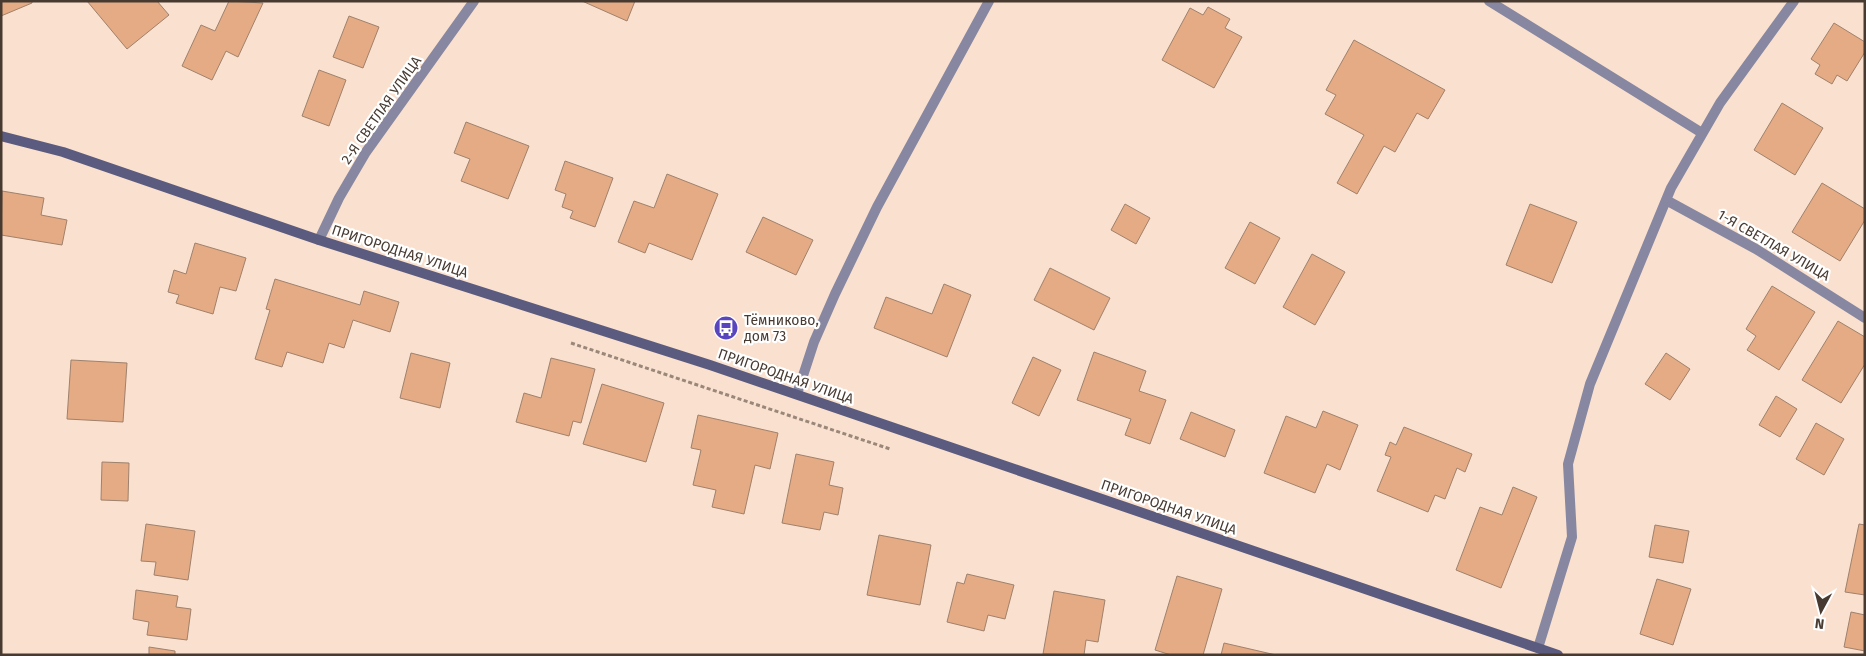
<svg xmlns="http://www.w3.org/2000/svg" width="1866" height="656" font-family="'Fira Sans',sans-serif">
  <rect width="100%" height="100%" fill="#fae0ce"/>
  <!-- building -->
  <path fill="#e4ab84" stroke="#9f816d" d="M1 1H32V3L1 16Z
    M87 1H157L169 15 127 49Z
    M229 1 263 3 238 57 226 51 212 80 182 66 201 25 215 31Z
    M582 1H635L627 21Z
    M1208 7 1230 19 1225 28 1242 37 1214 88 1162 60 1190 8 1203 15Z
    M349 16 379 27 363 68 333 57Z
    M1834 23 1865 42V52L1847 81 1837 75 1832 84 1815 74 1820 65 1811 59Z
    M1354 40 1445 90 1428 119 1417 113 1395 152 1384 146 1357 194 1337 183 1364 135 1325 114 1336 95 1326 90Z
    M319 70 346 80 329 126 302 116Z
    M1782 103 1823 128 1795 175 1754 150Z
    M466 122 529 146 508 199 461 181 470 159 454 153Z
    M565 161 613 178 595 227 570 218 573 211 562 207 566 194 555 190Z
    M667 174 718 194 692 260 649 243 645 253 618 242 634 201 654 208Z
    M1822 183 1865 209V220L1840 261 1792 232Z
    M2 191 44 198 41 215 67 220 62 245 1 235Z
    M1125 204 1150 218 1136 244 1111 230Z
    M1530 204 1577 222 1552 283 1506 265Z
    M763 217 813 240 796 275 746 252Z
    M1250 222 1280 238 1255 284 1225 268Z
    M195 243 246 258 236 291 220 287 213 314 176 303 179 295 168 292 174 270 186 274Z
    M1312 254 1345 272 1315 325 1283 307Z
    M1050 268 1110 298 1094 330 1034 300Z
    M275 279 360 305 364 291 399 302 390 332 353 320 344 348 329 343 323 363 287 352 282 367 255 359 270 310 266 309Z
    M944 284 971 295 947 357 874 328 886 297 932 314Z
    M1772 286 1815 312 1779 370 1747 350 1756 336 1746 329Z
    M1838 321 1865 337V364L1841 403 1802 380Z
    M1094 352 1146 371 1139 391 1166 400 1150 444 1125 435 1131 419 1077 400Z
    M411 353 450 363 440 408 400 398Z
    M1666 353 1690 369 1670 400 1645 384Z
    M1033 357 1061 370 1039 416 1012 403Z
    M551 358 595 369 581 423 573 421 569 436 516 422 524 393 541 398Z
    M71 360 127 363 123 422 67 419Z
    M602 384 664 403 646 462 583 444Z
    M1776 396 1797 409 1780 437 1759 425Z
    M1323 411 1358 425 1340 470 1327 464 1315 493 1264 473 1286 416 1316 428Z
    M1191 412 1235 430 1225 457 1180 439Z
    M698 415 778 433 770 469 755 465 744 514 712 507 716 490 693 485 701 450 691 448Z
    M1816 423 1844 439 1824 475 1796 459Z
    M1404 427 1472 454 1465 472 1457 468 1445 499 1435 495 1428 512 1377 491 1391 457 1385 455 1390 442 1396 445Z
    M796 454 834 462 829 485 843 488 838 515 824 512 820 530 782 523Z
    M102 462 129 463 128 501 101 500Z
    M1513 487 1537 497 1501 588 1456 570 1480 507 1502 515Z
    M146 524 195 531 188 580 154 575 156 562 141 561Z
    M1859 524 1865 525V595L1845 592Z
    M1655 525 1689 531 1683 563 1649 557Z
    M879 535 931 545 920 605 867 595Z
    M967 574 1014 585 1005 619 988 615 984 631 947 622 957 582 964 584Z
    M1177 576 1222 589 1203 655H1171L1155 650Z
    M1657 579 1691 589 1673 645 1640 634Z
    M136 590 178 596 176 607 191 609 187 640 147 635 149 622 133 619Z
    M1054 591 1105 600 1098 642 1086 640 1084 655 1043 654Z
    M1851 612 1865 615V651L1844 647Z
    M1224 643 1276 655H1221Z
    M149 647 175 651V655H149Z"/>
  <g fill="none" stroke-linecap="round" stroke-linejoin="round">
    <!-- path -->
    <path stroke="#9a8779" stroke-width="3" stroke-dasharray="4 2.5" stroke-linecap="butt" d="M571 343 890 449"/>
    <!-- street -->
    <path stroke="#8787a1" stroke-width="10" d="M1489 1 1702 133
      M1666 200 1756 249 1865 318
      M319 240 339 198 366 152 474 1
      M797 394 814 342 835 294 877 207 989 1
      M1538 648 1572 537 1568 464 1590 384 1671 188 1720 103 1794 1"/>
    <!-- secondary -->
    <path stroke="#5b5b7f" stroke-width="10" d="M1 136 63 152 319 240 710 365 1558 655"/>
  </g>
  <!-- icons -->
  <defs>
    <symbol id="bus-disc" viewBox="-11 -11 22 22"><circle r="9.5" fill="#5946be" stroke="#fff"/><path d="M-5-6H5V4H4V6H2V4H-2V6H-4V4H-5ZM-3.5-4V0h7V-4ZM-3.5 1.2v1.5H-2V1.2ZM2 1.2v1.5H3.5V1.2Z" fill="#fff"/></symbol>
  </defs>
  <g fill-rule="evenodd">
    <use href="#bus-disc" x="712" y="314" width="28" height="28"/>
  </g>
  <g text-anchor="middle" stroke-width="4.5" stroke-linejoin="round" paint-order="stroke">
    <!-- street labels -->
    <g font-size="14" fill="#473a31" stroke="#fff">
      <text transform="translate(381 110) rotate(-55)" y="5">2-Я СВЕТЛАЯ УЛИЦА</text>
      <text transform="translate(1774 245) rotate(30)" y="5">1-Я СВЕТЛАЯ УЛИЦА</text>
      <text transform="translate(400 251) rotate(18)" y="5">ПРИГОРОДНАЯ УЛИЦА</text>
      <text transform="translate(786 376) rotate(19)" y="5">ПРИГОРОДНАЯ УЛИЦА</text>
      <text transform="translate(1169 507) rotate(19)" y="5">ПРИГОРОДНАЯ УЛИЦА</text>
    </g>
    <!-- poi labels -->
    <g font-size="14" fill="#473a31" stroke="#fff" text-anchor="start">
      <text x="744" y="325">Тёмниково,<tspan x="744" dy="16">дом 73</tspan></text>
    </g>
  </g>
  <!-- border -->
  <rect width="1866" height="656" fill="none" stroke="#473a31" stroke-width="5"/>
  <!-- north arrow -->
  <g transform="translate(1821 611) rotate(187)" stroke="#ffffff" stroke-width="4" paint-order="stroke">
  <path d="M0-4L9 19L0 12L-9 19Z" fill="#473a31"/>
  <text y="-8" font-size="14" font-weight="bold" text-anchor="middle" fill="#473a31">N</text>
  </g>
</svg>
